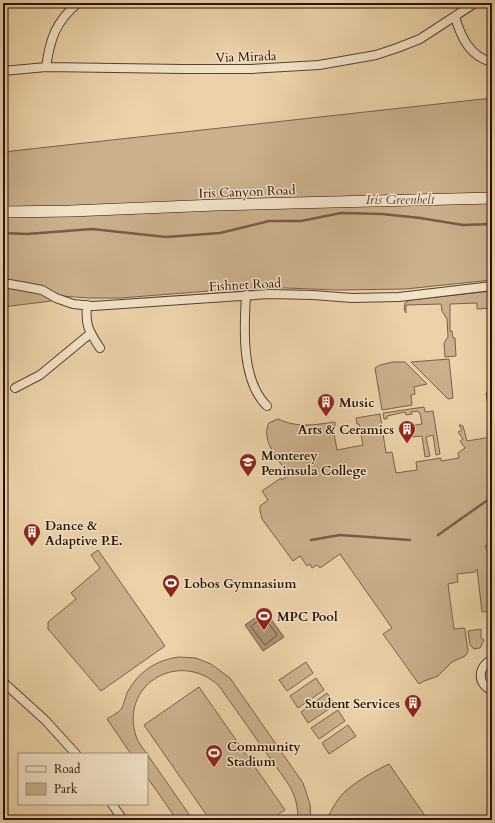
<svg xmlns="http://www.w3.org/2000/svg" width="495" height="823" font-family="Cardo,serif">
  <rect width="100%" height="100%" fill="#ebd2a8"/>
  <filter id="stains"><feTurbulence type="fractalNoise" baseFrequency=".005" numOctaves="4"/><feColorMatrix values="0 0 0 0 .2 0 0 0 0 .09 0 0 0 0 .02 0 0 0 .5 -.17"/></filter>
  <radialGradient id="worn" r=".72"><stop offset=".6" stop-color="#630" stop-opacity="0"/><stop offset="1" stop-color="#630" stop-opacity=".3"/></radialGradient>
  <!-- green -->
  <path fill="#cab18c" stroke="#7a6049" d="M492 98V280L405 289 338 290 261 287 120 298H88L62 296 51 301 3 307V152Z
    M492 291V308L477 309V303L450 304V331H452L453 338H455L456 356 445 357 444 343 448 337 447 319 442 311 441 304 406 305V313L404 309 405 303 410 300Z
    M449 359 453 398 448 399 411 362Z
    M393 362H405L427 384 414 387 415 394 411 395 412 405 382 410 375 368 380 365Z
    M488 391H492V415L489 413 486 393Z
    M424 407 425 412 433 411 440 454 436 455 433 435 426 437 430 456 425 457 422 436 411 437 410 426 422 424 420 413H419L418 411 411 412 412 414 406 415 405 412 387 416V419H384L383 413Z
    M380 414 386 453 392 452 396 473 417 470 416 462 441 458V461L459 458 458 453 465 448 460 441 463 439 458 432 462 430 459 425H461L463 426 467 441 491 437 492 434V543L485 546 492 564V572L490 573 492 583V611L482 612 477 569 475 572 457 574 458 582 448 584 454 629 464 628 465 629 468 652 465 656 452 662 438 676 424 681 419 684 383 634 392 628 340 554 320 568 317 565 312 568 310 564 307 566 300 556 293 561 262 519 260 511V506L268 500 262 491 281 478 282 480 290 474 286 467 284 468C275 456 261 438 269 423L278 419C298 428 313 425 335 422V428H333L337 450 363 445 359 424H357L356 418Z
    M98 550 165 646 101 691 48 629V622L76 599 71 593 100 568 91 555Z
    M481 629V638L484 640 480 648 474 649 470 645 468 631Z
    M179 657 196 658 211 664 230 678 303 783 310 804 311 820H298C298 807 296 797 289 785L219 686C181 650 122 682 135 733 137 741 142 747 147 754H131L107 719C111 716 119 713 122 708 124 704 125 698 127 693 138 672 156 660 179 657Z
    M306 662 313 673 287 691 279 680Z
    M316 678 324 690 298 708 290 696Z
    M199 687 285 810 270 820H210L144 725Z
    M327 693 335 705 308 723 301 712Z
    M338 710 345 721 319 739 311 728Z
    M348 725 356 736 329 754 322 743Z
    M147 754 193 820H177L147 777Z
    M389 764 428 820H326C330 813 334 805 339 798 349 785 374 771 389 764Z"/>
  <!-- water -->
  <path fill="#aa9071" stroke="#775d46" d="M265 611 284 637 263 651 245 625Z"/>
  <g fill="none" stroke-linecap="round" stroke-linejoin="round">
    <!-- shore -->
    <path stroke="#6a503c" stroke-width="1" d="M263 617 265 618 277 635 265 645 251 627Z"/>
    <!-- stream -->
    <path stroke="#775d46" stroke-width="2.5" d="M3 233 27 234 92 229 166 237 220 233 269 221H301L341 213 382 214 420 218 463 225 492 224
      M438 535 492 497
      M311 540 340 535 410 540"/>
    <defs>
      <path id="street" d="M455 17C461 37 470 57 492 62
        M46 67C50 40 55 22 78 3
        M3 71 46 67 183 69H251L319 65 376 55 397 48 420 39 475 3
        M3 283 21 286 42 290 56 298 73 304 93 306 269 294 313 295 352 298 399 297 492 286
        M246 295C244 328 241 381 267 406
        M87 305C85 326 89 331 100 348
        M15 388 40 375 91 333
        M492 660C477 666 477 685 492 690
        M3 682 45 720 76 754
        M112 804 123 820"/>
      <path id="secondary" d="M3 212 71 211 216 205 492 198"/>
    </defs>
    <!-- street casing -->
    <use href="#street" stroke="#5b402e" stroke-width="10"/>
    <!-- secondary casing -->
    <use href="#secondary" stroke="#2b1006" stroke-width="12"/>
    <!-- street -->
    <use href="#street" stroke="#f2e2c6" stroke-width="8"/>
    <!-- secondary -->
    <use href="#secondary" stroke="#f2e2c6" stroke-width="11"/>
  </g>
  <!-- icons -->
  <defs>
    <symbol id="building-pin" viewBox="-11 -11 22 30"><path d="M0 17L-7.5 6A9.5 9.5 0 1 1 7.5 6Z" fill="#8f2418" stroke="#f2e2c6"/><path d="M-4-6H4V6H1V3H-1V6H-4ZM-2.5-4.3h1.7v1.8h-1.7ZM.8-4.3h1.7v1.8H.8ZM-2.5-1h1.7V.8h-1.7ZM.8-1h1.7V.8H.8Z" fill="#fff"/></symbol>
    <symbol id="university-pin" viewBox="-11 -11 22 30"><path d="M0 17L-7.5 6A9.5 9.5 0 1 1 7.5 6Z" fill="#8f2418" stroke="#f2e2c6"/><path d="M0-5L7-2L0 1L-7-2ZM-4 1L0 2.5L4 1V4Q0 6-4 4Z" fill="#fff"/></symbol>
    <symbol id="stadium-pin" viewBox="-11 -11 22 30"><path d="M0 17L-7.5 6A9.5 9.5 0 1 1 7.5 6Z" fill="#8f2418" stroke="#f2e2c6"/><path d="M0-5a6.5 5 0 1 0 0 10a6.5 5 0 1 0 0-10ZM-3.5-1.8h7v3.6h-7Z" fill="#fff"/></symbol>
  </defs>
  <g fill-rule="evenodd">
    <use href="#building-pin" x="316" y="392" width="20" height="27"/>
    <use href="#building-pin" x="397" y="419" width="20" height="27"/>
    <use href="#university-pin" x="238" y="452" width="20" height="27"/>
    <use href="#building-pin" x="22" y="522" width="20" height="27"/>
    <use href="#stadium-pin" x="161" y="573" width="20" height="27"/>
    <use href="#stadium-pin" x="254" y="606" width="20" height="27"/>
    <use href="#building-pin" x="403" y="693" width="20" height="27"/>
    <use href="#stadium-pin" x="204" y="743" width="20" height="27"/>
  </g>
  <g text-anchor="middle" stroke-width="3" stroke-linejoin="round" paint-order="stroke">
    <!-- street labels -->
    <g font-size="13" fill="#2b1006" stroke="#f2e2c6">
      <text transform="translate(246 56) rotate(-2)" y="5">Via Mirada</text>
      <text transform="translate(247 191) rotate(-2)" y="5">Iris Canyon Road</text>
      <text transform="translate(245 284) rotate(-3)" y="5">Fishnet Road</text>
    </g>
    <!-- park labels -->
    <g font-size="13" font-style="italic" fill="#634835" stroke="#f2e2c6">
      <text x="400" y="204">Iris Greenbelt</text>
    </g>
    <!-- poi labels -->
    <g font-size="13" font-weight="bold" fill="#2b1006" stroke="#f2e2c6" text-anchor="start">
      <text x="339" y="407">Music</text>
      <text x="394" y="434" text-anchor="end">Arts &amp; Ceramics</text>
      <text x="261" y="460">Monterey<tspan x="261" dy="15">Peninsula College</tspan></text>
      <text x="45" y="530">Dance &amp;<tspan x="45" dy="15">Adaptive P.E.</tspan></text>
      <text x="184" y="588">Lobos Gymnasium</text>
      <text x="277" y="621">MPC Pool</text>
      <text x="400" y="708" text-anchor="end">Student Services</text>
      <text x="227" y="751">Community<tspan x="227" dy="15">Stadium</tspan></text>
    </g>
  </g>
  <!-- margin -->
  <rect width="495" height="823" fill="none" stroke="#ebd2a8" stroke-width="16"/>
  <rect x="4" y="4" width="487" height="815" fill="none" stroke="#2b1006" stroke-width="2"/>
  <rect x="8" y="8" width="479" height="807" fill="none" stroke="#2b1006"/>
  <!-- legend -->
  <rect x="18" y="753" width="130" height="52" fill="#f2e2c6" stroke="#a28e79"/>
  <rect x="26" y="766" width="20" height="6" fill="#f2e2c6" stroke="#a28e79"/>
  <text x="54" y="773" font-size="12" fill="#2b1006">Road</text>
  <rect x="26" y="783" width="20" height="12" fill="#cab18c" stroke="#a28e79"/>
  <text x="54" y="793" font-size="12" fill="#2b1006">Park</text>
  <rect width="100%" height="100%" filter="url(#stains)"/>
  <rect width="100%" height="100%" fill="url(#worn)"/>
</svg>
